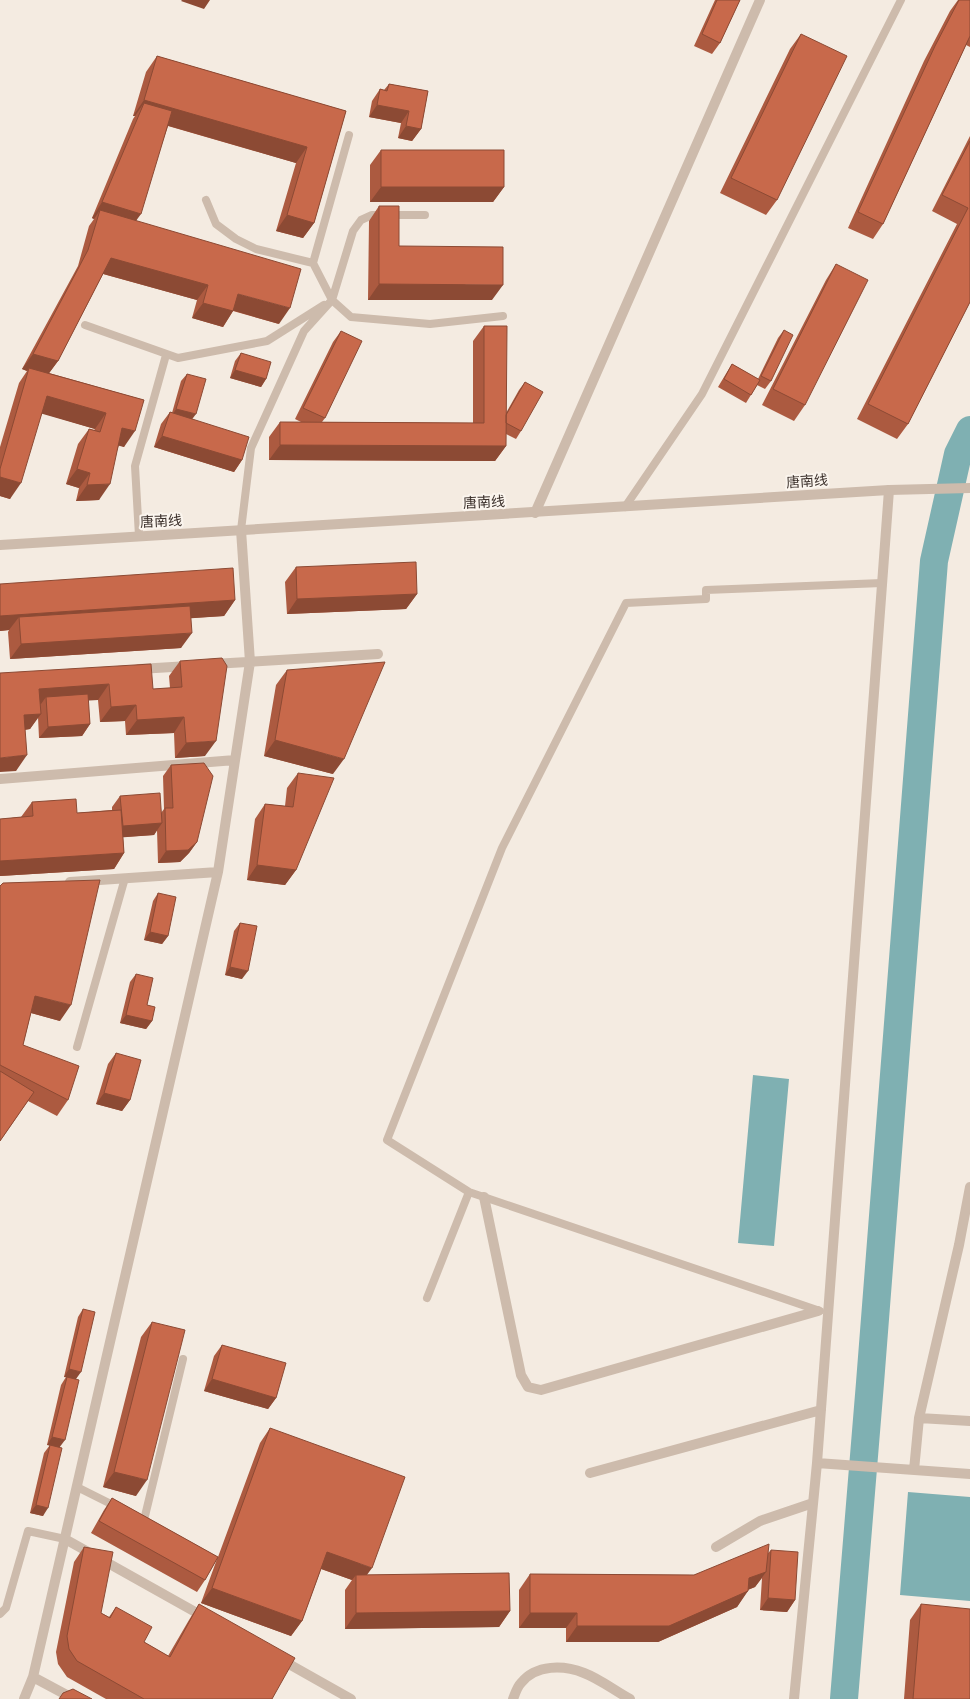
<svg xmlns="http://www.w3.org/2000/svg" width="970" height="1699" font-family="'Golos Text','Noto Sans SC',sans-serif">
  <rect width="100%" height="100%" fill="#f4ebe1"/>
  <!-- water -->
  <path fill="#7fb0b2" d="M753 1075 789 1079 774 1246 738 1243Z
    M908 1492 970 1497V1601L900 1595Z"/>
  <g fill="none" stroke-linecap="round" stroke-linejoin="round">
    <!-- river -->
    <path stroke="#7fb0b2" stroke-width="28" d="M844 1699 870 1383 934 561 958 454 970 430"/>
    <!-- service -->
    <path stroke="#cdbbac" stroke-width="8" d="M206 200 216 224 236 239 256 249 313 263 332 300 351 317 430 324 503 316
      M313 263 349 135
      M85 325 178 358 267 341 324 305
      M625 507 702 394 901 0
      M241 530 251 448 304 331 332 300 353 231 361 220 372 215H425
      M139 536 135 466 166 355
      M77 1047 125 878
      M427 1298 469 1192
      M820 1311 469 1192 387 1140 502 848 626 603 706 599V590L882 583
      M77 1487 117 1507
      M144 1520 183 1359
      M0 1614 6 1608 28 1531 65 1539"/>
    <!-- minor -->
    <path stroke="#cdbbac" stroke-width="10" d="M535 513 760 0
      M213 664 378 654
      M139 669 189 666
      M0 779 235 760
      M70 882 218 872
      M484 1197 521 1375 528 1387 541 1390 818 1311
      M919 1418 970 1421
      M817 1463 970 1474
      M914 1470 919 1418 959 1245 970 1187
      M590 1473 821 1410
      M65 1539 206 1618
      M716 1547 760 1521 813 1503
      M280 1659 351 1699
      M33 1677 74 1699
      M24 1699 33 1677 218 872 250 662 241 530
      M513 1699C515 1694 517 1687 521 1683 536 1664 564 1665 584 1673 600 1679 615 1691 630 1699
      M794 1699 817 1463 889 490"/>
    <!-- tertiary -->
    <path stroke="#cdbbac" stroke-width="10" d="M0 545 889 490 970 488"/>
  </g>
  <!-- wall -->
  <path fill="#ac5a40" d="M715 0H740L720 43 712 54 694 46Z
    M958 0H970V47L966 45 883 224 873 239 848 228 924 61 950 11Z
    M801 34 777 200 766 215 720 193 790 49Z
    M157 56 346 111 314 223 303 238 276 231 296 163 168 126 136 221 279 324 233 311 223 327 192 318 197 300 103 274 58 361 49 373 144 400 124 447 119 445 99 500 76 501 79 488 66 484 78 444 89 429 94 430 95 429 42 413 10 499 0 496V447L19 383 27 371 22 369 78 266 89 226 94 219 92 218 133 119 135 116H133L146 72Z
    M389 84 428 91 421 129 412 141 398 138 401 123 369 117 372 101 380 89 384 90Z
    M970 136V302L908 424 897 439 857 419 957 224 932 211Z
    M381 150 504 187 493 202H370V165Z
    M379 206 399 246 492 300H368L369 221Z
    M836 264 805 405 794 421 762 405 826 280Z
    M484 326 506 413 519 390 525 382 521 431 516 439 506 434V446L495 461 269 460V437L280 422H301L295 419 333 342 341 331 325 418 322 422 473 423V341Z
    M784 330 771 381 765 389 757 385 746 403 718 387 727 372 732 364 758 379 778 338Z
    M241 353 266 379 261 387 230 378 235 361Z
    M187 374 192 419 242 460 234 472 154 447 161 424 170 412 172 413 181 381Z
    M296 567 417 594 406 609 287 614 285 582Z
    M0 584 235 600 224 616 191 618 181 648 10 659 8 632 9 630 0 631Z
    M180 661 205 756 175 758 174 733 126 735 125 721 100 722 98 700H88L90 724 82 736 39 738 38 717 30 729 25 730 16 771 0 673 153 689 170 688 169 676Z
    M287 670 333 774 264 756 276 685Z
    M171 765 197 842 189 853 180 862 158 863 157 830 154 835 123 837 124 853 114 869 0 876V819L21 817 32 802 77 813 112 810V807L120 796 161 813 164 809 163 776Z
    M298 773 296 870 285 885 247 880 255 819 265 804 285 806 287 788Z
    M0 886 60 1021 31 1013 23 1045 68 1100 57 1116 28 1101 0 1141Z
    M158 893 168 936 162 944 144 940 153 901Z
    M240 923 242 979 225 975 234 931Z
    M136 974 147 1005 152 1021 146 1029 120 1023 130 982Z
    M116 1053 130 1100 122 1111 96 1104 108 1064Z
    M83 1309 76 1379 43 1516 30 1513 44 1453 50 1445H47L61 1385 66 1377H64L78 1317Z
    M152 1322 136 1496 103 1487 141 1337Z
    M222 1345 276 1398 268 1409 204 1391 214 1356Z
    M270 1428 367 1575 510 1611 499 1627 345 1629V1590L352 1580 321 1569 302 1621 291 1636 201 1603 217 1559 205 1580 197 1592 91 1533 104 1510 112 1498 218 1557 260 1443Z
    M84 1547 101 1613 109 1617 116 1607 144 1642 168 1656 189 1620 199 1604 272 1699H106L67 1677 58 1664 56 1652 74 1562Z
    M771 1550 795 1600 787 1612 760 1610 762 1578 755 1587 748 1590 737 1607 658 1642H566V1628H519V1590L530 1574 694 1575 768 1553Z
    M921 1604 970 1699H904L910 1620Z"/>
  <!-- shaded-wall -->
  <path fill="#8c4a34" d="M182 0H210L204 9 181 1Z
    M144 100 307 147 296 163 138 117 144 103 135 116H133Z
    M377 105 409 111 401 123 369 117Z
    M406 126 421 129 412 141 398 138Z
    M381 187H504L493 202H370Z
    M102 202 141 214 130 229 100 210 94 219 92 218Z
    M287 215 314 223 303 238 276 231Z
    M111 258 208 285 197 300 100 273Z
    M379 284 503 285 492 300H368Z
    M238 294 290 308 279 324 228 309Z
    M203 303 233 311 223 327 192 318Z
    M33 354 58 361 47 376 29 368 27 371 22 369Z
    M235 370 266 379 261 387 230 378Z
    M47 396 106 413 95 429 36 412Z
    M176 409 196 414 190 422 171 417Z
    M122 428 135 431 124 447 112 444Z
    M162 436 242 460 234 472 154 447Z
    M280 445 506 446 495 461 269 460Z
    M77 469 90 473 79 488 66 484Z
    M0 477 21 483 10 499 0 496Z
    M110 484 99 500 76 501 87 485Z
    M417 594 406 609 287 614 297 599Z
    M235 600 224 616 20 630 19 617 9 630 0 631V616Z
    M192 633 181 648 10 659 21 644Z
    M109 684 98 700 46 703V697L41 704 28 705 39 689Z
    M136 705 125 721 100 722 111 707Z
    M41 714 30 729 13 731 24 715Z
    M184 717 174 733 126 735 137 720Z
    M90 724 82 736 39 738 48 727Z
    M275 740 344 759 333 774 264 756Z
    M216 741 205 756 175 758 186 743Z
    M27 755 16 771 0 772V758Z
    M162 823 154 835 114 838 122 826Z
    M197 842 189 853 180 862 158 863 166 851Z
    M124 853 114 869 0 876V861Z
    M257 865 296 870 285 885 247 880Z
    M150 932 168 936 162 944 144 940Z
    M230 967 248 971 242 979 225 975Z
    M35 996 71 1005 60 1021 24 1011Z
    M126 1015 152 1021 146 1029 120 1023Z
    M104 1093 130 1100 122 1111 96 1104Z
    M69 1369 81 1372 76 1379 64 1377Z
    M212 1379 276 1398 268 1409 204 1391Z
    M52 1437 65 1440 59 1448 47 1445Z
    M114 1472 147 1480 136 1496 103 1487Z
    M36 1505 48 1508 43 1516 30 1513Z
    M327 1552 372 1568 361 1583 356 1575 352 1580 316 1567Z
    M766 1572 755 1587 739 1593 749 1578Z
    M212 1588 302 1621 291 1636 201 1603Z
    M748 1591 737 1607 658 1642H566L577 1626Z
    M768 1598 795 1600 787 1612 760 1610Z
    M510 1611 499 1627 345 1629 356 1613Z
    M530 1613H577L566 1628H519Z"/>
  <!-- building -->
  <path fill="#c8694b" stroke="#8c4a34" d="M717 0H740L720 43 702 34Z
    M959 0H970V36L883 224 858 212 935 46Z
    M801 34 847 56 777 200 731 178Z
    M157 56 346 111 314 223 287 215 307 147 144 100Z
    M389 84 428 91 421 129 406 126 409 111 377 105 380 89 387 91Z
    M144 103 172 111 141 214 102 202Z
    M970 141V302L908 424 868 404 968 208 942 195Z
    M381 150H504V187H381Z
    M379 206H399V246L503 247V285L379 284Z
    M100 210 301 269 290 308 238 294 233 311 203 303 208 285 111 258 58 361 33 354 88 250Z
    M836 264 868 280 805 405 773 389Z
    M484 326H507L506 446 280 445V422L484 423Z
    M784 330 793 335 771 381 761 376Z
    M341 331 362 341 325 418 303 408Z
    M241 353 271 362 266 379 235 370Z
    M732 364 760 380 751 395 724 379Z
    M29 368 144 400 135 431 122 428 110 484 87 485 90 473 77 469 89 429 100 432 106 413 47 396 21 483 0 477V469Z
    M187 374 206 379 196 414 176 409Z
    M525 382 543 392 521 431 506 423V415Z
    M170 412 249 437 242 460 162 436Z
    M416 562 417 594 297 599 296 567Z
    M233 568 235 600 0 616V584Z
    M190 606 192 633 21 644 19 617Z
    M222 658 227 666 216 741 186 743 184 717 137 720 136 705 111 707 109 684 39 689 41 714 24 715 27 755 0 758V673L151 664 153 689 182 687 180 661Z
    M385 662 344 759 275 740 287 670Z
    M88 694 90 724 48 727 46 697Z
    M204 763 213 776 197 842 188 850 166 851 165 808H173L171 765Z
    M298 773 334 778 296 870 257 865 265 804 293 807Z
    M160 793 162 823 123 826 120 796Z
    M76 799 77 813 121 810 124 853 0 861V819L33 816 32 802Z
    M100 880 71 1005 35 996 23 1045 79 1066 68 1100 0 1065V886L3 883Z
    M158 893 176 897 168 936 150 932Z
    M240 923 257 926 248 971 230 967Z
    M136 974 153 978 147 1005 155 1007 152 1021 126 1015Z
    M116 1053 141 1060 130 1100 104 1093Z
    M0 1071 34 1092 0 1141Z
    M83 1309 95 1312 81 1372 69 1369Z
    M152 1322 185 1330 147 1480 114 1472Z
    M222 1345 286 1363 276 1398 212 1379Z
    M67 1377 79 1380 65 1440 52 1437Z
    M270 1428 405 1477 372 1568 327 1552 302 1621 212 1588Z
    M50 1445 62 1448 48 1508 36 1505Z
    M112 1498 218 1557 205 1580 99 1521Z
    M769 1544 766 1572 749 1578 748 1591 669 1626H577V1613H530V1574L694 1575Z
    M84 1547 113 1552 101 1613 110 1618 116 1607 152 1627 144 1642 170 1657 199 1604 295 1658 272 1699H144L77 1661 69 1649 67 1636Z
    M771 1550 798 1552 795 1600 768 1598Z
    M509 1573 510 1611 356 1613V1575Z
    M921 1604 970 1609V1699H913Z
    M73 1689 92 1699H59L63 1693Z"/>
  <g text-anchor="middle" stroke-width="4" stroke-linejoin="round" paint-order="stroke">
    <!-- street labels -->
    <g font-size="14" fill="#3b302b" stroke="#fbf5ee">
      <text transform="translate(807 481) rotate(-4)" y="5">唐南线</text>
      <text transform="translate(484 502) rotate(-3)" y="5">唐南线</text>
      <text transform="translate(161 521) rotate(-3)" y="5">唐南线</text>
    </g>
  </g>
</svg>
